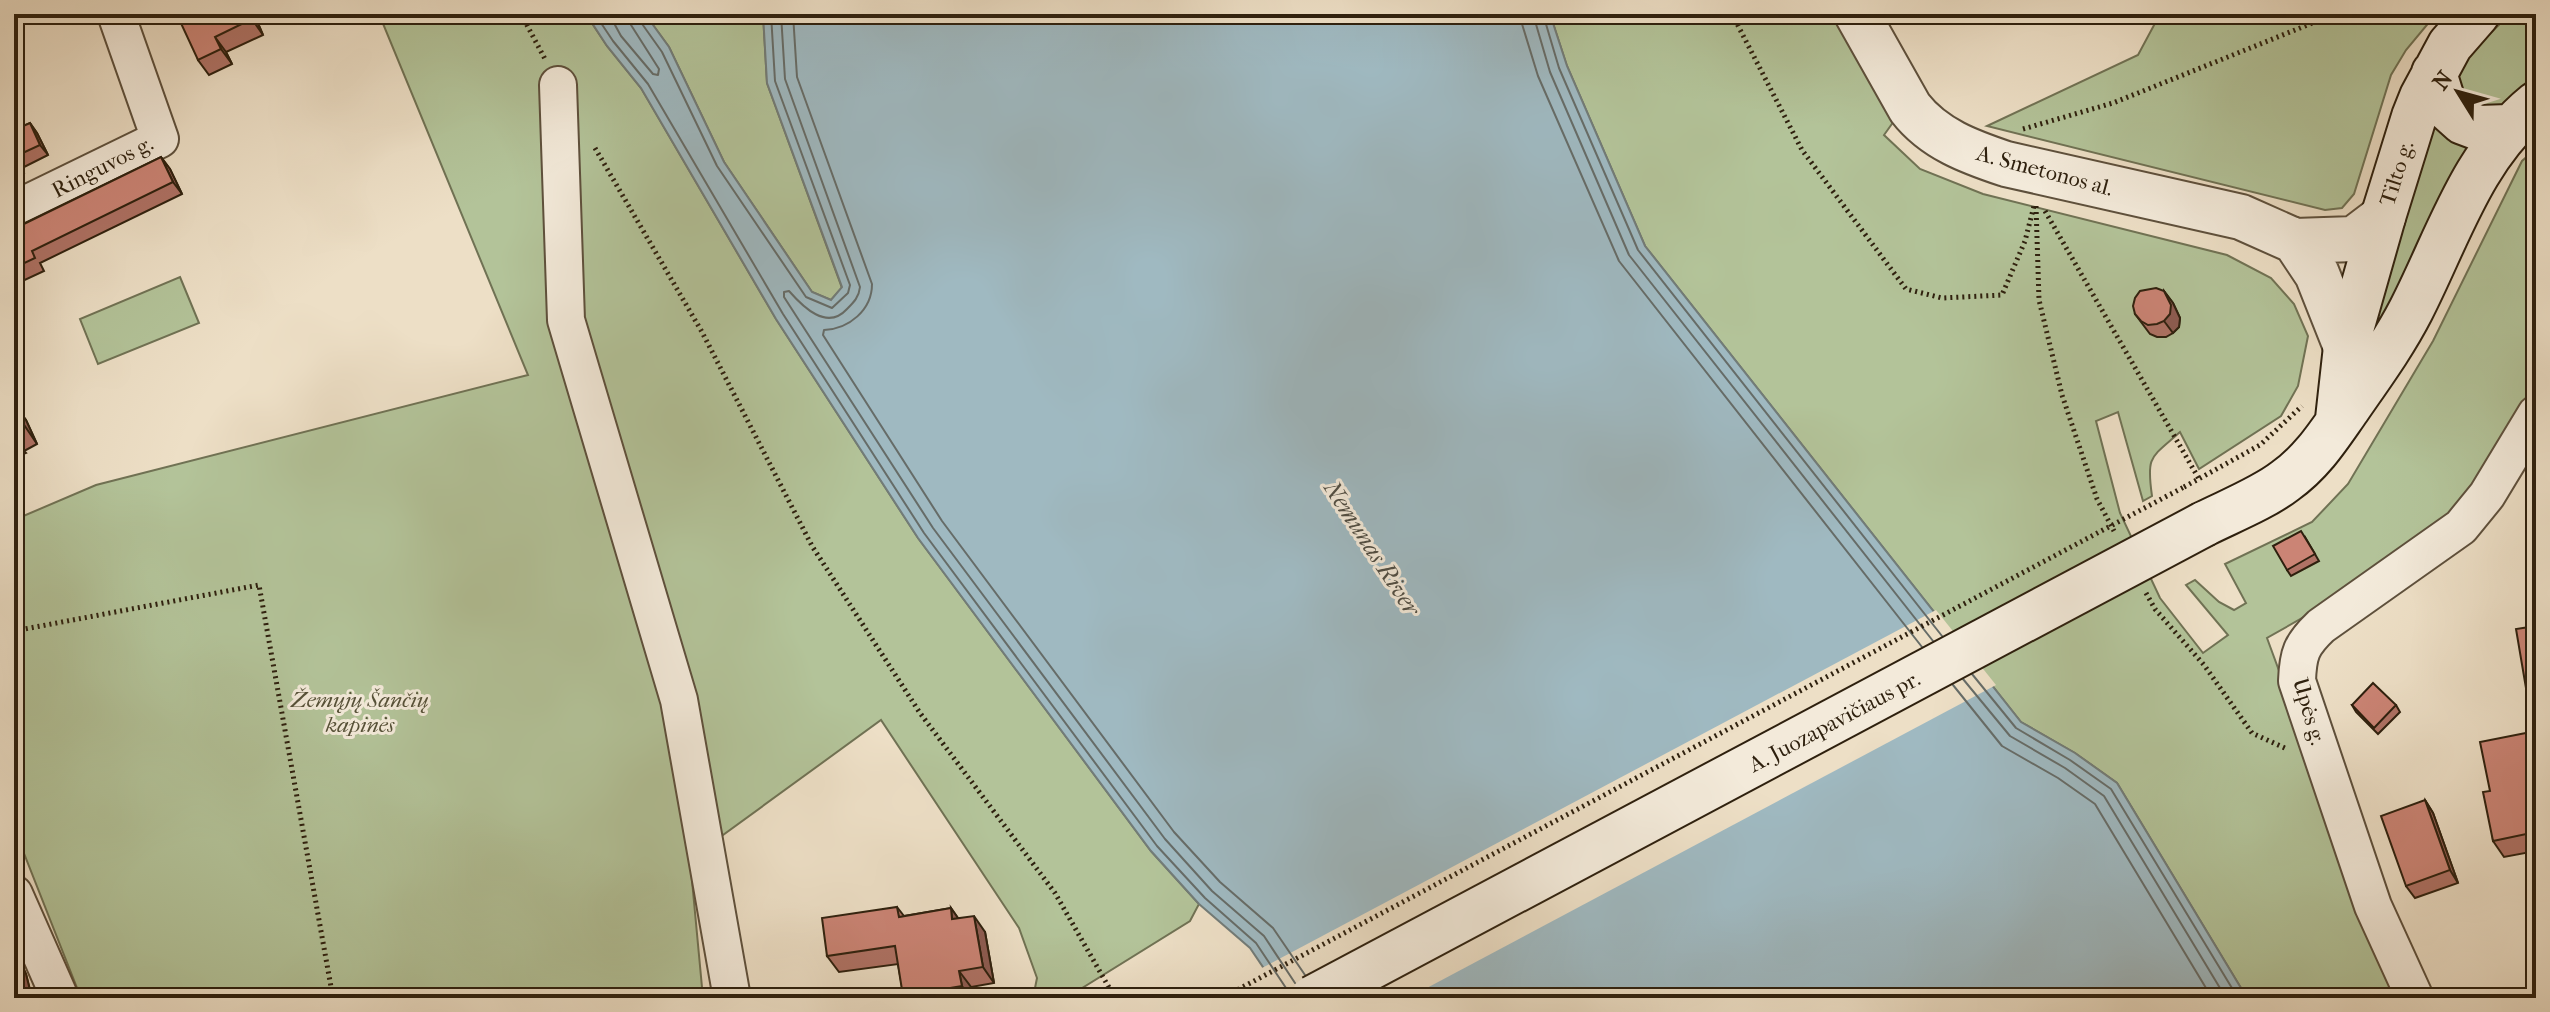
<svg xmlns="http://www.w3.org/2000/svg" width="2550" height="1012" font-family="'IM FELL French Canon',serif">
  <rect width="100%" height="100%" fill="#eddfc6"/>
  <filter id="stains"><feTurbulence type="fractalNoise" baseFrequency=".0025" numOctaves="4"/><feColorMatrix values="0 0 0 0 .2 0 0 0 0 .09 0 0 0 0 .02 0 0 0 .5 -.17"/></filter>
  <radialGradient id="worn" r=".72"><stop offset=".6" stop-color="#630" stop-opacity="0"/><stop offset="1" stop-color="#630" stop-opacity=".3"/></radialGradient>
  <!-- green -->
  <path fill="#b3c399" stroke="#707254" stroke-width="2" d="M379 14H592L590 20 607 46 641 88 776 319 918 538 1151 851 1199 904 1190 921 1066 998H1033L1037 978 1019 928 881 720 690 859 703 998H81L14 828V520L96 485 528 375Z
    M645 14H763L767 83 842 288 831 300 812 292 724 162 669 47Z
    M1550 14H1838L1894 121 1884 135 1920 169 1983 194 2227 255 2271 278 2294 304 2308 336 2298 386 2281 416 2199 469 2180 432C2151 458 2146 455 2152 496L2143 501 2118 412 2096 421 2120 513 2160 598 2203 653 2228 635 2186 585 2195 580 2219 602 2234 610 2246 603 2225 564 2312 522 2348 484 2433 341 2522 161 2536 149V392L2507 443 2449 518 2376 576 2267 638 2362 896 2408 998H2247L2117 783 2075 753 2021 722 1645 246 1567 66Z
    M2160 14H2436L2406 50 2391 75 2354 194 2342 208 2325 210 1987 126 2138 55Z
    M2510 14H2536V81L2498 110 2468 104C2465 98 2460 92 2458 86 2452 64 2496 29 2510 14Z
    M2429 121 2445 136 2467 147 2468 151 2377 338 2369 335Z
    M180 277 199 323 98 364 80 319Z"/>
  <!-- water -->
  <path fill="#9fb9c1" stroke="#727c79" stroke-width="2" d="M592 14H645L669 47 724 162 812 292 831 300 842 287 767 83 763 14H1550L1567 66 1645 246 2021 722 2075 753 2117 783 2247 998H1284L1250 948 1199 904 1151 851 918 538 776 319 641 88 607 46 590 20Z"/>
  <!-- pier -->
  <path fill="#eddfc6" d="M1936 610 1996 685 1408 998H1279L1260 969Z"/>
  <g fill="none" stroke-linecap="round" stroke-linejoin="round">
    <!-- shore -->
    <path stroke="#666c68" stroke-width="2" d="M599 14V20L613 41 648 84 783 314 924 533 1157 846 1205 898 1256 943 1290 994
      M609 14 621 36 653 74 658 75 659 69 631 25 629 14
      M639 14 640 21 662 52 717 166 806 297 832 308 848 293 850 285 775 81 771 14
      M781 14 785 79 860 287C859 297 854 302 847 309 827 331 803 307 789 291L784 292V297L933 528 1165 839 1212 891 1264 936 1295 983
      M793 14 797 77 872 284C872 310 849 329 824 330L823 335 942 521 1174 832 1220 882 1273 928 1305 975
      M1521 14 1522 24 1538 76 1619 261 1922 647
      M1533 14 1550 72 1629 255 1933 641
      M1543 14 1559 68 1638 250 1942 636
      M1972 674 2016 728 2070 760 2111 789 2238 998
      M1963 679 2010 736 2065 768 2104 796 2226 998
      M1953 685 2002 746 2058 778 2095 804 2212 998"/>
    <defs>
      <path id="minor" d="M558 85 566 320 679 700 732 998
        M14 210 160 139 116 14
        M14 894 60 998
        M2415 998 2373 906 2297 681C2298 654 2301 645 2321 626L2461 527 2487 495 2536 414"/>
      <path id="tertiary" d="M1857 14 1910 108C1934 139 1970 152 2006 164L2241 217 2295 241 2354 239 2383 217
        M2295 241 2317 274 2346 347"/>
      <path id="secondary" d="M2434 73 2444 105 2463 122 2479 128 2509 127
        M2338 419 2346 347 2383 217 2414 117 2422 97 2450 45 2477 14
        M2204 524C2230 511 2263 498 2285 481 2313 461 2329 435 2348 408 2370 376 2393 345 2411 310 2448 238 2471 157 2536 104"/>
    </defs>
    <!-- minor casing -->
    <use href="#minor" stroke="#5e503c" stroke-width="40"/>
    <!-- tertiary casing -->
    <use href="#tertiary" stroke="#5e503c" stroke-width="48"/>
    <!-- secondary casing -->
    <use href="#secondary" stroke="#2e200e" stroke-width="48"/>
    <!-- path -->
    <path stroke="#2e200e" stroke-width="5" stroke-dasharray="2 4" stroke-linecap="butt" d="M521 14 545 59
      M1732 14 1802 150 1906 289 1942 298 2002 295 2025 241 2034 206
      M2023 129 2113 103 2335 14
      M595 148 702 332 812 546 920 713 1055 893 1115 998
      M2036 206 2039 300 2062 395 2097 499 2114 531
      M2045 211 2199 479
      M2184 487 2260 445 2302 406
      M2146 593 2155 609 2204 665 2252 733 2287 749
      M14 631 259 585 333 998"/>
    <!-- minor -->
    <use href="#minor" stroke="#f3eada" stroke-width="36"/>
    <!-- tertiary -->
    <use href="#tertiary" stroke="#f3eada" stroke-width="44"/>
    <!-- secondary -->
    <use href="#secondary" stroke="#f3eada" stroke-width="44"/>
    <defs>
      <path id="secondary-bridge" d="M1313 998 2204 524"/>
    </defs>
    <!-- secondary-bridge casing -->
    <use href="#secondary-bridge" stroke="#2e200e" stroke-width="48" stroke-linecap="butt"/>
    <!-- path-bridge -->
    <path stroke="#2e200e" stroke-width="5" stroke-dasharray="2 4" stroke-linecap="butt" d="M1222 998 2184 487"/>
    <!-- secondary-bridge -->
    <use href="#secondary-bridge" stroke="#f3eada" stroke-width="44"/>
  </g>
  <!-- wall -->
  <path fill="#af7265" stroke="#2e200e" stroke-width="2" d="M190 14H254L263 35 226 52 232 64 209 75 198 60Z
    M30 123 37 133 48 155 22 168 24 173 14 178V130Z
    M161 157 170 169 182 194 40 263 44 271 14 285V216L21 225Z
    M2164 291 2173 303 2180 318 2179 327 2173 333 2166 337H2157L2150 334 2135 314Z
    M14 404 26 420 37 444 24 451 26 453 14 458Z
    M2305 537 2319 561 2291 576 2287 570Z
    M2536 626V712L2528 700Z
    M2352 705H2396L2400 712 2378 734 2356 712Z
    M2536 731V851L2504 857 2493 841 2490 791Z
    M2425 800 2433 813 2458 883 2415 898 2406 886Z
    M897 907 904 916 951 908 958 918 985 932 994 983 971 987 973 998H904L898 964 839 972 827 956Z
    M14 948 26 974 32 998H14Z"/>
  <!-- shaded-wall -->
  <path fill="#8e5c52" stroke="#2e200e" stroke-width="2" d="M250 14H254L263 35 252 19Z
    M215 37 226 52 232 64 221 49Z
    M30 123 37 133 48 155 40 145Z
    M161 157 170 169 182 194 173 182Z
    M2164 291 2173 303 2180 318 2179 327 2173 333 2164 321Z
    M14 404 26 420 37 444 14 410Z
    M2425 800 2433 813 2458 883 2450 870Z
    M951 908 962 924 952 919Z
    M974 916 985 932 994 983 983 967Z
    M14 948 26 974 32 998H29L25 993 14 953Z
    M959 971 971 987 973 998H970L962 986Z"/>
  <!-- building -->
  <path fill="#cb8475" stroke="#2e200e" stroke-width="2" d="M190 14H250L252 19 215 37 221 49 198 60 179 19Z
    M30 123 40 145 14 157 17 163 14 164V130Z
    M161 157 173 182 32 251 35 258 14 268V216L20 226Z
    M2156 288 2164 291 2171 305 2170 314 2164 321 2157 324 2148 325 2141 321 2135 314 2133 306 2135 298 2140 291Z
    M14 407 20 421 14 424Z
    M2301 531 2315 554 2287 570 2273 546Z
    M2536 626V699L2528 700 2516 629Z
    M2373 683 2396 705 2374 728 2352 705Z
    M2536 731V832L2493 841 2483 792 2490 791 2480 742Z
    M2425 800 2450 870 2406 886 2381 816Z
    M897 907 899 917 951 908 952 919 974 916 983 967 959 971 962 986 903 996 895 946 827 956 822 918Z
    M14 953 18 962 25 993 14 995Z"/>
  <g text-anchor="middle" stroke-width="6" stroke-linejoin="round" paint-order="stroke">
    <!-- street labels -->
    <g font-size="22" fill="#2e200e" stroke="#f3eada">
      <text transform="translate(102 166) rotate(-27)" y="8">Ringuvos g.</text>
      <text transform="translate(2045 170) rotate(15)" y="8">A. Smetonos al.</text>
      <text transform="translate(2396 173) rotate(-72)" y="8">Tilto g.</text>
      <text transform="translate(2310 711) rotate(74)" y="8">Upės g.</text>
      <text transform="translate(1834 721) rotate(-28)" y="8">A. Juozapavičiaus pr.</text>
    </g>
    <!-- park labels -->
    <g font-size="22" font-style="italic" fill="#565138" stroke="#f3eada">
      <text x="360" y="707">Žemųjų Šančių<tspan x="360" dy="25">kapinės</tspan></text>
    </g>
    <!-- water labels -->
    <g font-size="24" font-style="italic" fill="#504e44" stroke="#f3eada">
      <text transform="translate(1372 548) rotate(57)" y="8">Nemunas River</text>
    </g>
  </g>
  <!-- margin -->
  <rect width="2550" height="1012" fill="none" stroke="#eddfc6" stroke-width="48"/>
  <rect x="16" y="16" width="2518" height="980" fill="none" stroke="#2e200e" stroke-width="4"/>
  <rect x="24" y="24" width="2502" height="964" fill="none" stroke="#2e200e" stroke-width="2"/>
  <!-- north arrow -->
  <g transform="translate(2458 92) rotate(307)" stroke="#f3eada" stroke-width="6" paint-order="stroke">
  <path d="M0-6L14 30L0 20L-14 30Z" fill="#2e200e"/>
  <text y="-12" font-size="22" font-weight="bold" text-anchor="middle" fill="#2e200e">N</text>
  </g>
  <rect width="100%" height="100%" filter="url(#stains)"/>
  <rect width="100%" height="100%" fill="url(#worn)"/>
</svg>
